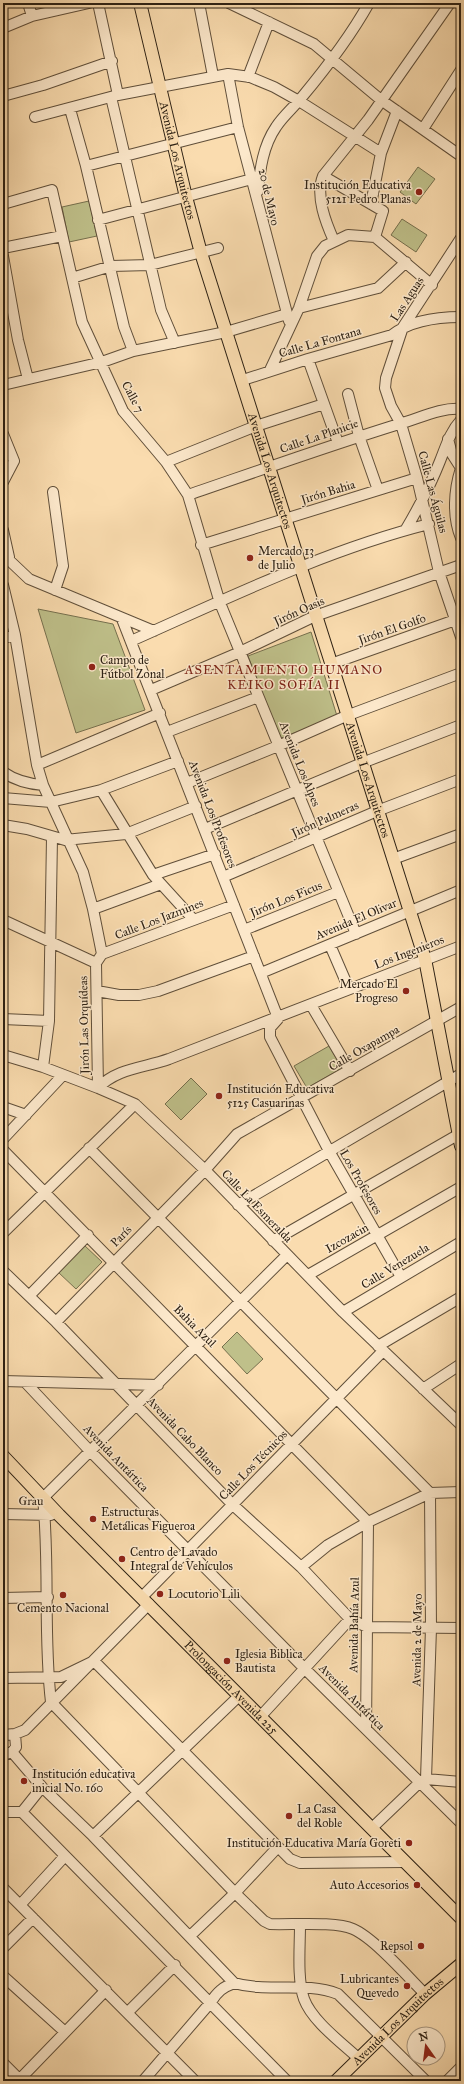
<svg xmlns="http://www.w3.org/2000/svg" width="464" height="2084" font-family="'IM FELL Great Primer',serif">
  <rect width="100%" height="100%" fill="#fadcaf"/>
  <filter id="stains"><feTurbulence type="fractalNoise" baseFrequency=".005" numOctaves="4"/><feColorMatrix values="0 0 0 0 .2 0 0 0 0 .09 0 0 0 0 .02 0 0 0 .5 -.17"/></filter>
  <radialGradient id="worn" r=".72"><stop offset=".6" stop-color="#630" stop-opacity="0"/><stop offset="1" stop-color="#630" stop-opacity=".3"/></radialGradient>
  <!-- green -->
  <path fill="#bfc08a" stroke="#76704e" d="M418 167 435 179 416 204 400 192Z
    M89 201 97 236 69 242 62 207Z
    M402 219 427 235 416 252 391 235Z
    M38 609 113 624 145 710 76 733Z
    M311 632 337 716 279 739 248 656Z
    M329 1046 342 1068 307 1088 294 1066Z
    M191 1078 207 1094 181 1120 165 1104Z
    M84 1245 102 1262 76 1289 58 1272Z
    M237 1332 263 1359 247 1374 222 1347Z"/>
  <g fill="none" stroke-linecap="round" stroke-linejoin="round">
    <defs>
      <path id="minor" d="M28 3 32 16
        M98 3 118 95
        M199 3 213 76
        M229 3 314 44 381 100 461 156
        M3 28 32 16 89 3
        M228 74 238 127 289 321
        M248 77 269 22
        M3 96 43 85 112 61
        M111 97 161 310 175 343
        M70 109 86 166 124 327 133 351
        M35 117 118 95 228 74 250 77 274 87 299 101 381 153
        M423 129 461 70
        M86 166 238 127
        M323 176 383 211 375 237
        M258 191C260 169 263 146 276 127 283 116 294 107 302 97 327 67 350 37 369 3
        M3 204 52 190 82 322 123 411 166 462 188 495 220 603 356 934
        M371 204 381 153 397 111
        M98 220 252 179
        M461 238 403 327 386 378 385 388 391 406 401 424 417 478 439 572 461 637
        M334 241C326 223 315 196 323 176L368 120 450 3
        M3 248 62 236
        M3 256 18 340 28 379
        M72 278 111 266 150 265 218 248
        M299 308 378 288 406 262
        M308 359 338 443
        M270 370 299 308 317 256 325 246 348 235 375 237 432 285
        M243 380 308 359 392 335C410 321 438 317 461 317
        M3 385 102 362 133 351 226 332 287 314
        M348 394 359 436 378 490
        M3 434 14 461 3 482
        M448 439 452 454 461 468
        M166 462 256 426 324 404
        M461 468C454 490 452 516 461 538
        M53 492 63 566 55 590
        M188 495C258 471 328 446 399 424 418 419 441 407 461 409
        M406 529C419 507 431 484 440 461 446 446 450 432 461 420
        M3 530 9 557
        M201 545 417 478
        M3 551 10 561 29 579 154 631
        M3 585 15 635 37 765 43 785
        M122 619 278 1018
        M3 638 15 635
        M131 641C228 598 326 550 429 524
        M331 664 461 618
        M151 690 240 652 315 616 461 565
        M167 732 258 697
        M37 765 160 713
        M3 772C16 781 28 784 43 785L83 872 93 909 102 954
        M187 783 278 746 346 716 461 673
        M101 790 153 875 193 919
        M3 798 51 802 101 790 178 761
        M3 825 27 829 65 840 126 834 196 806
        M205 829 362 763 461 725
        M393 859 461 834
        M153 875 215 854
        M223 877 377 811 461 779
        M93 909 161 884
        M3 920 96 963
        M244 930 338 892
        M330 945 349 989
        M261 973 461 890
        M97 991 119 995H139L158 991 254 956
        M311 1005 350 1071
        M3 1019 49 1021
        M278 1019 270 1028V1037L329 1151 401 1277
        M3 1055 43 1067 98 1088 135 1104 205 1170 343 1312 461 1425
        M43 1067 49 1021 52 837
        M98 1088C117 1068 144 1068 169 1059L461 946
        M98 1088 96 963 102 954 234 905
        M3 1107 26 1115
        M3 1139 63 1075
        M89 1148 430 1493
        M3 1150 368 1522 366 1728
        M238 1205 461 1074
        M3 1233 135 1104
        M273 1241 461 1133
        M287 1255 43 1498C50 1566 43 1635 51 1702L235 1893 264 1921 270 1924C291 1925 335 1921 353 1929 374 1938 408 1977 425 1994
        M3 1271 56 1322 233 1505 301 1567 350 1619 367 1627 461 1628
        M308 1275 461 1187
        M29 1296 88 1235
        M343 1312 461 1242
        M56 1322 205 1170 237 1134 461 1007
        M378 1346 461 1297
        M3 1381 158 1385
        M25 1382 89 1450 304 1668 461 1823
        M423 1389 461 1364
        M3 1514 51 1515
        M301 1567 328 1545 368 1522 430 1493 461 1492
        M142 1597 383 1351
        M3 1598 48 1597
        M3 1678 61 1677 94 1661 290 1859 300 1863 405 1862
        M260 1717 350 1619
        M3 1735 15 1734 25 1730 149 1604
        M12 1752 16 1747 15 1734
        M3 1755 12 1752 42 1787 93 1836 234 1983
        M426 1779 461 1782
        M3 1812H22L287 2081
        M22 1812 42 1787
        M372 1828 419 1783 426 1779 431 1628 430 1493
        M93 1836 239 1696
        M3 1888 195 2081
        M20 1905 65 1856
        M300 1925C300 1947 297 1979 304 1999 312 2021 342 2043 358 2058
        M190 1936 235 1893 277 1848
        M3 1948 33 1918
        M3 1976 65 2032
        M128 2012 175 1965
        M3 2063 21 2081
        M20 2079 106 1990
        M143 2081 211 2002C217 1992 223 1987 234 1983 268 1993 305 1981 338 1994L426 2081
        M447 2081 461 2067"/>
      <g id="major">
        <path id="s1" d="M140 3 186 197 201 253 425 959 461 1146"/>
        <path id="s2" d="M3 1456 59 1515 461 1918"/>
        <path id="s3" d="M336 2081 425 1994 461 1964"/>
      </g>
    </defs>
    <!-- minor casing -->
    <use href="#minor" stroke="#604f3a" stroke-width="12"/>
    <!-- major casing -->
    <use href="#major" stroke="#2c2013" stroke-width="14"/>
    <!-- minor -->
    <use href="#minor" stroke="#fce8cb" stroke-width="10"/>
    <!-- major -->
    <use href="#major" stroke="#fadcaf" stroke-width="12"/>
  </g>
  <!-- markers -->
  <g fill="#8f2418" stroke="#fce8cb" stroke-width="1.5">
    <circle cx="419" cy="192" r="4"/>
    <circle cx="250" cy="558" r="4"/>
    <circle cx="92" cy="667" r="4"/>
    <circle cx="406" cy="991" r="4"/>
    <circle cx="219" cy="1096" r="4"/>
    <circle cx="93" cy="1519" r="4"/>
    <circle cx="122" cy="1559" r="4"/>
    <circle cx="160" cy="1594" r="4"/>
    <circle cx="63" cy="1595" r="4"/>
    <circle cx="227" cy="1661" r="4"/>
    <circle cx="24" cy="1781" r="4"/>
    <circle cx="289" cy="1816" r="4"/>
    <circle cx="409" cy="1843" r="4"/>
    <circle cx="417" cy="1885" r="4"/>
    <circle cx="421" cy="1946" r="4"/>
    <circle cx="407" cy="1986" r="4"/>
  </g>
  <g text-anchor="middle" stroke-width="3" stroke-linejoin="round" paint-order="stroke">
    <!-- street labels -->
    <g font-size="12" fill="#2c2013" stroke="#fce8cb">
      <text dy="4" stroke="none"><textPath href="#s1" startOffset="162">Avenida Los Arquitectos</textPath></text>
      <text transform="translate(269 197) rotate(77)" y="4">20 de Mayo</text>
      <text transform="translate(407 299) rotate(-57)" y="4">Las Aguas</text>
      <text transform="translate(320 342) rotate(-16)" y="4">Calle La Fontana</text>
      <text transform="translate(133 397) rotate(62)" y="4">Calle 7</text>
      <text transform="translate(319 436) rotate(-19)" y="4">Calle La Planicie</text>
      <text dy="4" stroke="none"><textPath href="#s1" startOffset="486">Avenida Los Arquitectos</textPath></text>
      <text transform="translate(328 492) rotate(-17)" y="4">Jirón Bahia</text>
      <text transform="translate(433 492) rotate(75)" y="4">Calle Las Águilas</text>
      <text transform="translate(299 611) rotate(-24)" y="4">Jirón Oasis</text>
      <text transform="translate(392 629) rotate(-19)" y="4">Jirón El Golfo</text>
      <text transform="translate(300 764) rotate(68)" y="4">Avenida Los Alpes</text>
      <text dy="4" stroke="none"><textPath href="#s1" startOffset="810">Avenida Los Arquitectos</textPath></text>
      <text transform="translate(213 814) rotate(69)" y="4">Avenida Los Profesores</text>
      <text transform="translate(325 819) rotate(-24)" y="4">Jirón Palmeras</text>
      <text transform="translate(286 899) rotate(-22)" y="4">Jirón Los Ficus</text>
      <text transform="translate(159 919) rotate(-21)" y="4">Calle Los Jazmines</text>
      <text transform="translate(356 919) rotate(-23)" y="4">Avenida El Olivar</text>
      <text transform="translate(409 952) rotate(-21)" y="4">Los Ingenieros</text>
      <text transform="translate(84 1025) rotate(-91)" y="4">Jirón Las Orquídeas</text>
      <text transform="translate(364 1048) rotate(-30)" y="4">Calle Oxapampa</text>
      <text transform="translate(361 1182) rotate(60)" y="4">Los Profesores</text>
      <text transform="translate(257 1206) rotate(46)" y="4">Calle La Esmeralda</text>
      <text transform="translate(121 1236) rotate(-46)" y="4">París</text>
      <text transform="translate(347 1238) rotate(-30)" y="4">Izcozacin</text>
      <text transform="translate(395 1266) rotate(-31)" y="4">Calle Venezuela</text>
      <text transform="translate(195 1326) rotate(45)" y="4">Bahia Azul</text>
      <text transform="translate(185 1436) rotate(46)" y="4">Avenida Cabo Blanco</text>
      <text transform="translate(116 1458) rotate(46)" y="4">Avenida Antártica</text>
      <text transform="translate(253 1465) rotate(-46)" y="4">Calle Los Técnicos</text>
      <text transform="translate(31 1501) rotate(1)" y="4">Grau</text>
      <text transform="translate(354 1625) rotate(-89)" y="4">Avenida Bahía Azul</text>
      <text transform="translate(417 1640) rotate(-89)" y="4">Avenida 2 de Mayo</text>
      <text dy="4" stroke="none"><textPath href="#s2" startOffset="325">Prolongación Avenida 225</textPath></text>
      <text transform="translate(352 1697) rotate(45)" y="4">Avenida Antártica</text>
      <text dy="4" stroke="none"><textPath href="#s3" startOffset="86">Avenida Los Arquitectos</textPath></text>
    </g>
    <!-- poi labels -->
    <g font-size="12" fill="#2c2013" stroke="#fce8cb" text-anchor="start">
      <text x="411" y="189" text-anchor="end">Institución Educativa<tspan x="411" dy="14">5121 Pedro Planas</tspan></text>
      <text x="258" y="555">Mercado 13<tspan x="258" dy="14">de Julio</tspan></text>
      <text x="100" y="664">Campo de<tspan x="100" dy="14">Fútbol Zonal</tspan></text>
      <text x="398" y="988" text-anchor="end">Mercado El<tspan x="398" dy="14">Progreso</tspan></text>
      <text x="227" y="1093">Institución Educativa<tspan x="227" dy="14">5125 Casuarinas</tspan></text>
      <text x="101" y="1516">Estructuras<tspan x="101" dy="14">Metálicas Figueroa</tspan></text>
      <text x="130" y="1556">Centro de Lavado<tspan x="130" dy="14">Integral de Vehículos</tspan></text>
      <text x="168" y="1598">Locutorio Lili</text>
      <text x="63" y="1612" text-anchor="middle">Cemento Nacional</text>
      <text x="235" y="1658">Iglesia Biblica<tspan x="235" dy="14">Bautista</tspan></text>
      <text x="32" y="1778">Institución educativa<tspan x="32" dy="14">inicial No. 160</tspan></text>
      <text x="297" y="1813">La Casa<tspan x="297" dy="14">del Roble</tspan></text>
      <text x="401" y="1847" text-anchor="end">Institución Educativa María Goreti</text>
      <text x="409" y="1889" text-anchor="end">Auto Accesorios</text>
      <text x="413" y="1950" text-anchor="end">Repsol</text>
      <text x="399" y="1983" text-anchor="end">Lubricantes<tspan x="399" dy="14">Quevedo</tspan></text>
    </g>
    <!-- neighbourhood labels -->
    <g font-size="13" letter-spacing="1" fill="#7a1f14" stroke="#fce8cb">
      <text x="284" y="674">ASENTAMIENTO HUMANO<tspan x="284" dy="15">KEIKO SOFÍA II</tspan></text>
    </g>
  </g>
  <!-- margin -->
  <rect width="464" height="2084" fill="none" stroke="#fadcaf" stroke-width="16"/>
  <rect x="4" y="4" width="456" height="2076" fill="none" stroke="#2c2013" stroke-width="2"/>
  <rect x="8" y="8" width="448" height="2068" fill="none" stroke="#2c2013"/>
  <!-- north arrow -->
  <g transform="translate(426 2046) rotate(346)"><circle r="19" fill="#fce8cb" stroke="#a99881"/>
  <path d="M0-3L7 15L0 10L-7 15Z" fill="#8f2418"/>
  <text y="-6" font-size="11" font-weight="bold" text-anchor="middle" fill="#2c2013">N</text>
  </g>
  <rect width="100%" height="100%" filter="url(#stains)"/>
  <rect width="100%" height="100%" fill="url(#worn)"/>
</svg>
